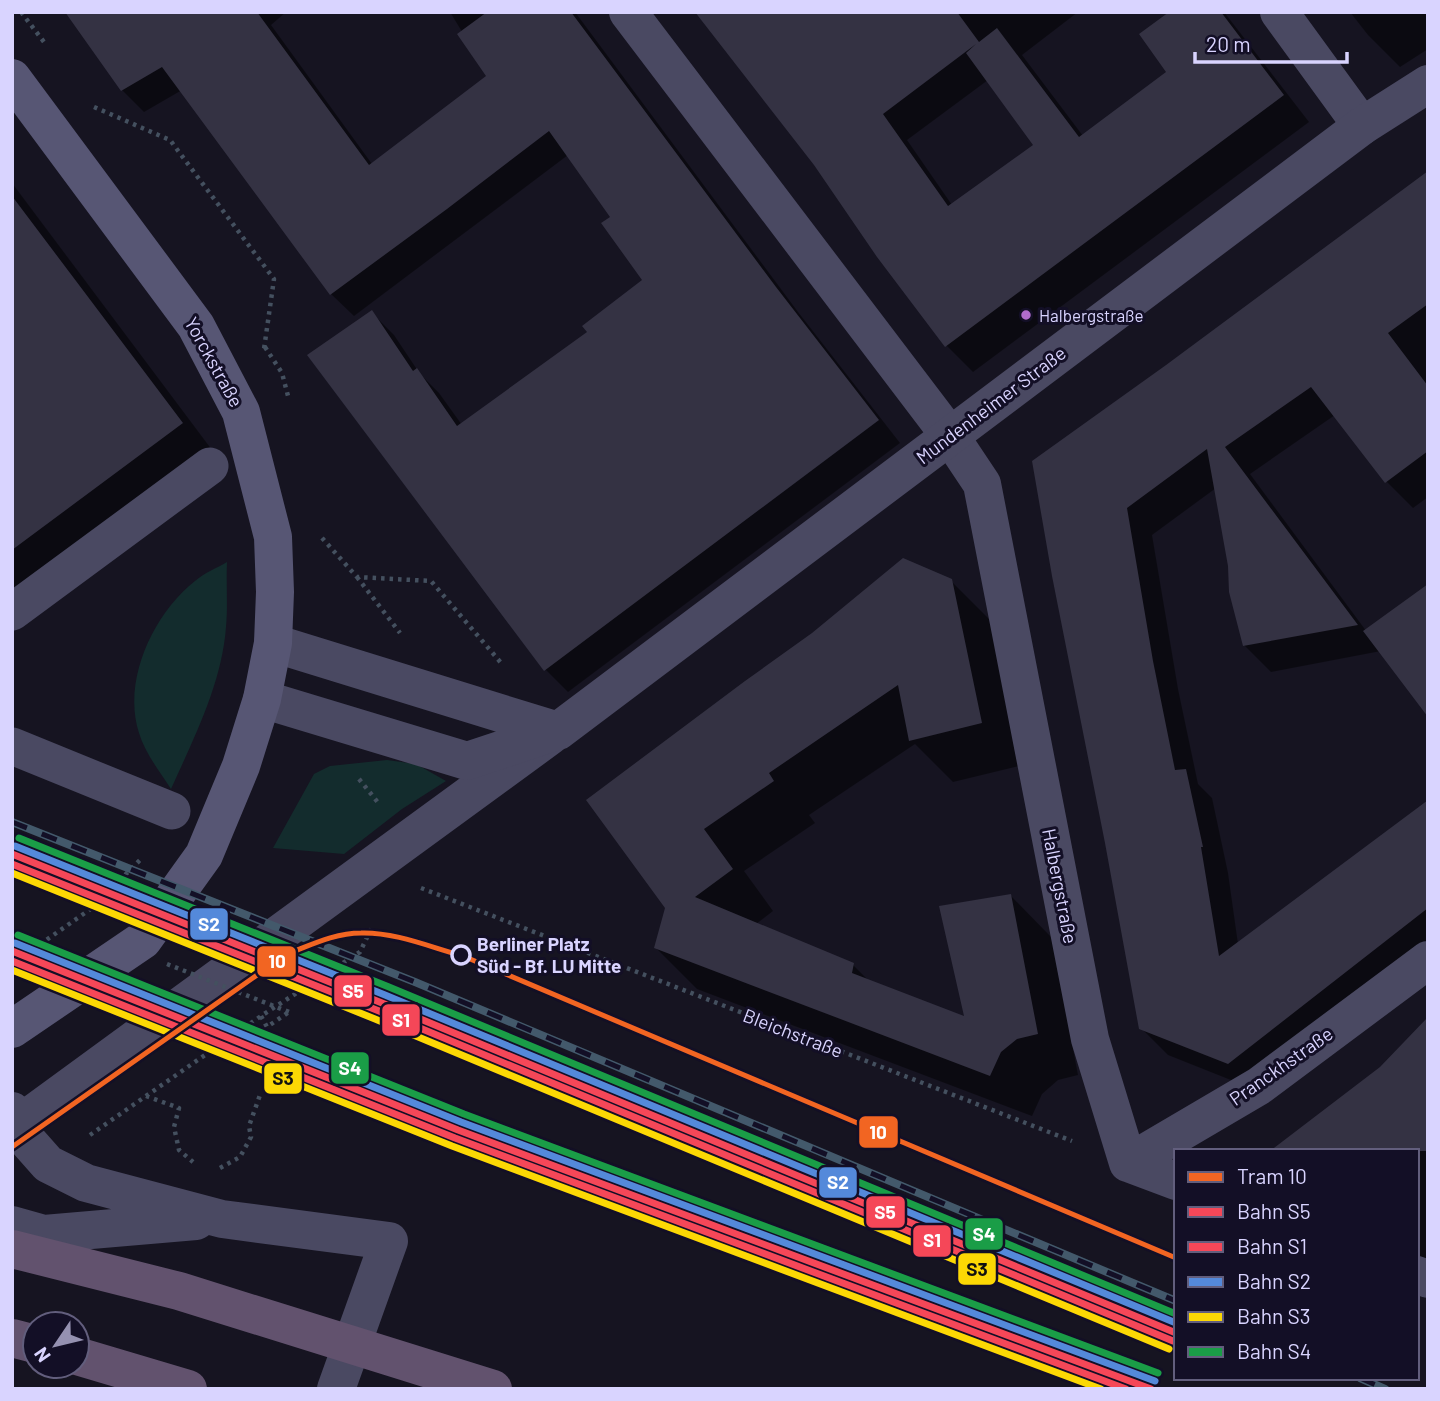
<svg xmlns="http://www.w3.org/2000/svg" width="1440" height="1401" font-family="Barlow,sans-serif">
  <rect width="100%" height="100%" fill="#161421"/>
  <!-- green -->
  <path fill="#132c2d" d="M227 562C226 584 228 606 226 627 222 683 194 738 171 789 160 772 145 753 139 733 122 681 153 614 195 581 204 573 217 568 227 562Z
    M387 760 416 764 446 781 402 809 344 854 273 848 314 774 330 766Z"/>
  <!-- shadow -->
  <path fill="#0007" fill-rule="evenodd" d="M88 12H286L271 25 372 164 489 76 450 12H575L798 312 900 443 568 692 546 670 372 313 394 335 420 374 439 393 462 425 590 333 644 281 612 217 568 155 354 316 331 294 182 90 144 112 122 90Z
    M697 12H1078L1022 55 1083 136 1168 72 1172 12H1224L1309 122 973 372 947 346 879 256 815 164ZM988 80 1036 145 952 205 907 140Z
    M1350 12H1428V49L1400 67 1368 35Z
    M1428 175V497L1413 508 1387 482 1335 415 1250 474 1381 651 1271 672 1244 645 1216 488 1152 535 1178 689 1198 784 1212 798 1228 873 1238 944 1428 800V955L1256 1090 1168 1055 1141 1028 1034 461Z
    M12 183 224 466 12 625Z
    M951 581 993 623 1023 765 953 782 915 744 809 815 815 823 744 871 773 911 756 924 853 965 870 982 966 1019 1011 896 1052 938 1078 1075 1058 1080 1042 1094 1032 1116 697 989 656 948 667 908 589 801Z
    M1428 1023V1269L1417 1265V1151L1381 1069Z"/>
  <!-- building -->
  <path fill="#343243" fill-rule="evenodd" d="M65 12H257L369 165 486 76 457 34 487 12H571L776 287 879 420 544 671 307 355 372 310 413 371 417 368 457 426 587 332 582 326 642 280 601 223 610 217 549 131 447 209 330 295 162 67 121 91Z
    M695 12H957L979 42 997 28 1079 137 1166 72 1139 34 1169 12H1221L1284 95 945 347 877 257 814 165ZM976 44 966 53 1033 145 948 206 883 114Z
    M1428 171V304L1388 333 1428 386V451L1385 483 1311 387 1225 447 1358 625 1243 646 1229 592 1228 566 1207 449 1127 508 1153 661 1175 770 1186 769 1203 847H1201L1219 956 1428 800V908L1228 1064 1139 1029 1105 843 1052 576 1032 461 1166 365Z
    M12 196 183 423 12 550Z
    M903 558 952 579 982 723 909 741 898 685 769 773 774 781 704 829 733 869 695 897 854 963 852 973 964 1016 939 906 1011 894 1038 1034 1017 1039 1001 1052 990 1076 654 948 665 908 586 800 745 681 812 633Z
    M1428 584V717L1363 631Z
    M1428 1017V1151H1270L1380 1067Z"/>
  <g fill="none" stroke-linecap="round" stroke-linejoin="round">
    <!-- path -->
    <path stroke="#44505f" stroke-width="4.5" stroke-dasharray="3.5 5" stroke-linecap="butt" d="M21 12 44 42
      M94 107 170 140 274 279 264 349
      M265 347 282 373 288 396
      M322 538 357 577 431 581 502 664
      M357 577 400 633
      M359 779 380 805
      M421 888 1072 1141
      M12 964 92 908 140 860
      M261 1016 267 1027 289 1012
      M146 1096 179 1108 174 1127 179 1150 193 1162
      M90 1135 261 1016 360 952 373 925
      M220 1168 240 1157 251 1137 249 1126 261 1092"/>
    <!-- pedestrian -->
    <path stroke="#4a4962" stroke-width="37" d="M12 612 210 466
      M12 746 172 811"/>
    <!-- minor -->
    <path stroke="#4a4962" stroke-width="38" d="M628 12 950 436 982 484 1090 1039 1128 1163
      M1279 12 1362 126
      M12 1111 25 1138 48 1164 86 1183 222 1219 389 1241 336 1389
      M12 1129 550 736
      M1128 1163 1259 1086 1428 960
      M1128 1163 1176 1181
      M12 1225 44 1234 196 1221
      M1417 1275 1428 1279"/>
    <!-- tertiary -->
    <path stroke="#4a4962" stroke-width="38" d="M273 643 558 731
      M262 699 467 761 558 731 1362 126 1428 84"/>
    <!-- secondary -->
    <path stroke="#575674" stroke-width="38" d="M12 78 196 326 241 412 273 537 275 592 273 643 262 699 241 766 204 855 143 940 12 1029"/>
    <!-- trunk -->
    <path stroke="#62526e" stroke-width="38" d="M12 1338 35 1344
      M77 1356 188 1389"/>
    <defs>
      <path id="rail" d="M12 822 415 982 1176 1301
        M1360 1378 1385 1389"/>
    </defs>
    <!-- rail casing -->
    <use href="#rail" stroke="#43596b" stroke-width="8"/>
    <!-- rail -->
    <use href="#rail" stroke="#130f26" stroke-width="5" stroke-dasharray="16" stroke-linecap="butt"/>
    <!-- path-bridge -->
    <path stroke="#44505f" stroke-width="4.5" stroke-dasharray="3.5 5" stroke-linecap="butt" d="M167 964 289 1012"/>
    <!-- trunk-bridge -->
    <path stroke="#62526e" stroke-width="38" d="M12 1249 179 1291 493 1389"/>
    <defs>
      <path id="rail-1" d="M12 854 382 1003 1176 1333
        M12 951 458 1130 1151 1389"/>
      <path id="rail-2" d="M12 864 379 1011 1173 1341
        M12 961 455 1138 1126 1389"/>
      <path id="rail-3" d="M15 846 385 995 1176 1323
        M15 943 461 1122 1155 1381"/>
      <path id="rail-4" d="M12 873 375 1019 1169 1349
        M12 970 452 1146 1101 1389"/>
      <path id="rail-5" d="M19 838 389 987 1176 1314
        M18 935 464 1114 1158 1373"/>
    </defs>
    <!-- rail-1 casing -->
    <use href="#rail-1" stroke="#130f26" stroke-width="12"/>
    <!-- rail-2 casing -->
    <use href="#rail-2" stroke="#130f26" stroke-width="12"/>
    <!-- rail-3 casing -->
    <use href="#rail-3" stroke="#130f26" stroke-width="12"/>
    <!-- rail-4 casing -->
    <use href="#rail-4" stroke="#130f26" stroke-width="12"/>
    <!-- rail-5 casing -->
    <use href="#rail-5" stroke="#130f26" stroke-width="12"/>
    <!-- rail-1 -->
    <use href="#rail-1" stroke="#f54758" stroke-width="7"/>
    <!-- rail-2 -->
    <use href="#rail-2" stroke="#f54758" stroke-width="7"/>
    <!-- rail-3 -->
    <use href="#rail-3" stroke="#5489da" stroke-width="7"/>
    <!-- rail-4 -->
    <use href="#rail-4" stroke="#fcd804" stroke-width="7"/>
    <!-- rail-5 -->
    <use href="#rail-5" stroke="#1a9d47" stroke-width="7"/>
    <defs>
      <path id="tram-1" d="M12 1147 287 954C311 945 335 933 361 933 395 932 430 947 463 956L1176 1258"/>
    </defs>
    <!-- tram-1 casing -->
    <use href="#tram-1" stroke="#130f26" stroke-width="10"/>
    <!-- tram-1 -->
    <use href="#tram-1" stroke="#f26522" stroke-width="5"/>
  </g>
  <!-- markers -->
  <circle fill="#b06ccc" stroke="#130f26" stroke-width="2.5" cx="1026" cy="315" r="6"/>
  <circle fill="#130f26" stroke="#d9d4ff" stroke-width="3.5" cx="461" cy="955" r="9"/>
  <g text-anchor="middle" stroke-width="6" stroke-linejoin="round" paint-order="stroke">
    <!-- bus labels -->
    <g font-size="17" fill="#d9d4ff" stroke="#130f26" text-anchor="start">
      <text x="1039" y="322">Halbergstraße</text>
    </g>
    <!-- street labels -->
    <g font-size="19" fill="#d9d4ff" stroke="#130f26">
      <text transform="translate(214 362) rotate(61)" y="7">Yorckstraße</text>
      <text transform="translate(991 405) rotate(-37)" y="7">Mundenheimer Straße</text>
      <text transform="translate(1060 886) rotate(79)" y="7">Halbergstraße</text>
      <text transform="translate(793 1033) rotate(21)" y="7">Bleichstraße</text>
      <text transform="translate(1281 1066) rotate(-35)" y="7">Pranckhstraße</text>
    </g>
    <!-- stop labels -->
    <g font-size="19" font-weight="bold" fill="#d9d4ff" stroke="#130f26" text-anchor="start">
      <text x="477" y="951">Berliner Platz<tspan x="477" dy="22">Süd - Bf. LU Mitte</tspan></text>
    </g>
  </g>
  <g stroke="#130f26" stroke-width="2.5">
    <rect x="189" y="907" width="40" height="34" rx="7" fill="#5489da"/>
    <rect x="256" y="945" width="41" height="33" rx="7" fill="#f26522"/>
    <rect x="333" y="974" width="40" height="34" rx="7" fill="#f54758"/>
    <rect x="381" y="1003" width="40" height="34" rx="7" fill="#f54758"/>
    <rect x="330" y="1051" width="40" height="34" rx="7" fill="#1a9d47"/>
    <rect x="263" y="1062" width="40" height="33" rx="7" fill="#fcd804"/>
    <rect x="858" y="1115" width="41" height="34" rx="7" fill="#f26522"/>
    <rect x="818" y="1166" width="40" height="33" rx="7" fill="#5489da"/>
    <rect x="865" y="1195" width="41" height="34" rx="7" fill="#f54758"/>
    <rect x="964" y="1217" width="40" height="34" rx="7" fill="#1a9d47"/>
    <rect x="912" y="1224" width="40" height="34" rx="7" fill="#f54758"/>
    <rect x="957" y="1252" width="40" height="34" rx="7" fill="#fcd804"/>
  </g>
  <g font-size="19" text-anchor="middle" font-weight="bold" fill="#fff">
    <text x="209" y="931">S2</text>
    <text x="277" y="968">10</text>
    <text x="353" y="998">S5</text>
    <text x="401" y="1027">S1</text>
    <text x="350" y="1075">S4</text>
    <text x="878" y="1139">10</text>
    <text x="838" y="1189">S2</text>
    <text x="885" y="1219">S5</text>
    <text x="984" y="1241">S4</text>
    <text x="932" y="1247">S1</text>
  </g>
  <g font-size="19" text-anchor="middle" font-weight="bold" fill="#111">
    <text x="283" y="1085">S3</text>
    <text x="977" y="1276">S3</text>
  </g>
  <!-- border -->
  <rect width="1440" height="1401" fill="none" stroke="#d9d4ff" stroke-width="28"/>
  <!-- legend -->
  <rect x="1174" y="1149" width="245" height="231" fill="#130f26" stroke="#625e7d" stroke-width="2"/>
  <rect x="1188" y="1172" width="35" height="10" fill="#f26522" stroke="#625e7d" stroke-width="2"/>
  <text x="1237" y="1184" font-size="21" fill="#d9d4ff">Tram 10</text>
  <rect x="1188" y="1207" width="35" height="10" fill="#f54758" stroke="#625e7d" stroke-width="2"/>
  <text x="1237" y="1219" font-size="21" fill="#d9d4ff">Bahn S5</text>
  <rect x="1188" y="1242" width="35" height="10" fill="#f54758" stroke="#625e7d" stroke-width="2"/>
  <text x="1237" y="1254" font-size="21" fill="#d9d4ff">Bahn S1</text>
  <rect x="1188" y="1277" width="35" height="10" fill="#5489da" stroke="#625e7d" stroke-width="2"/>
  <text x="1237" y="1289" font-size="21" fill="#d9d4ff">Bahn S2</text>
  <rect x="1188" y="1312" width="35" height="10" fill="#fcd804" stroke="#625e7d" stroke-width="2"/>
  <text x="1237" y="1324" font-size="21" fill="#d9d4ff">Bahn S3</text>
  <rect x="1188" y="1347" width="35" height="10" fill="#1a9d47" stroke="#625e7d" stroke-width="2"/>
  <text x="1237" y="1359" font-size="21" fill="#d9d4ff">Bahn S4</text>
  <!-- north arrow -->
  <g transform="translate(56 1345) rotate(235)"><circle r="33" fill="#130f26" stroke="#625e7d" stroke-width="2"/>
  <path d="M0-5L12 26L0 18L-12 26Z" fill="#9591b1"/>
  <text y="-10" font-size="19" font-weight="bold" text-anchor="middle" fill="#d9d4ff">N</text>
  </g>
  <!-- scale -->
  <path d="M1195 52v10h152v-10" fill="none" stroke="#d9d4ff" stroke-width="3.5"/>
  <text x="1206" y="52" font-size="21" fill="#d9d4ff" stroke="#130f26" stroke-width="5" paint-order="stroke">20 m</text>
</svg>
